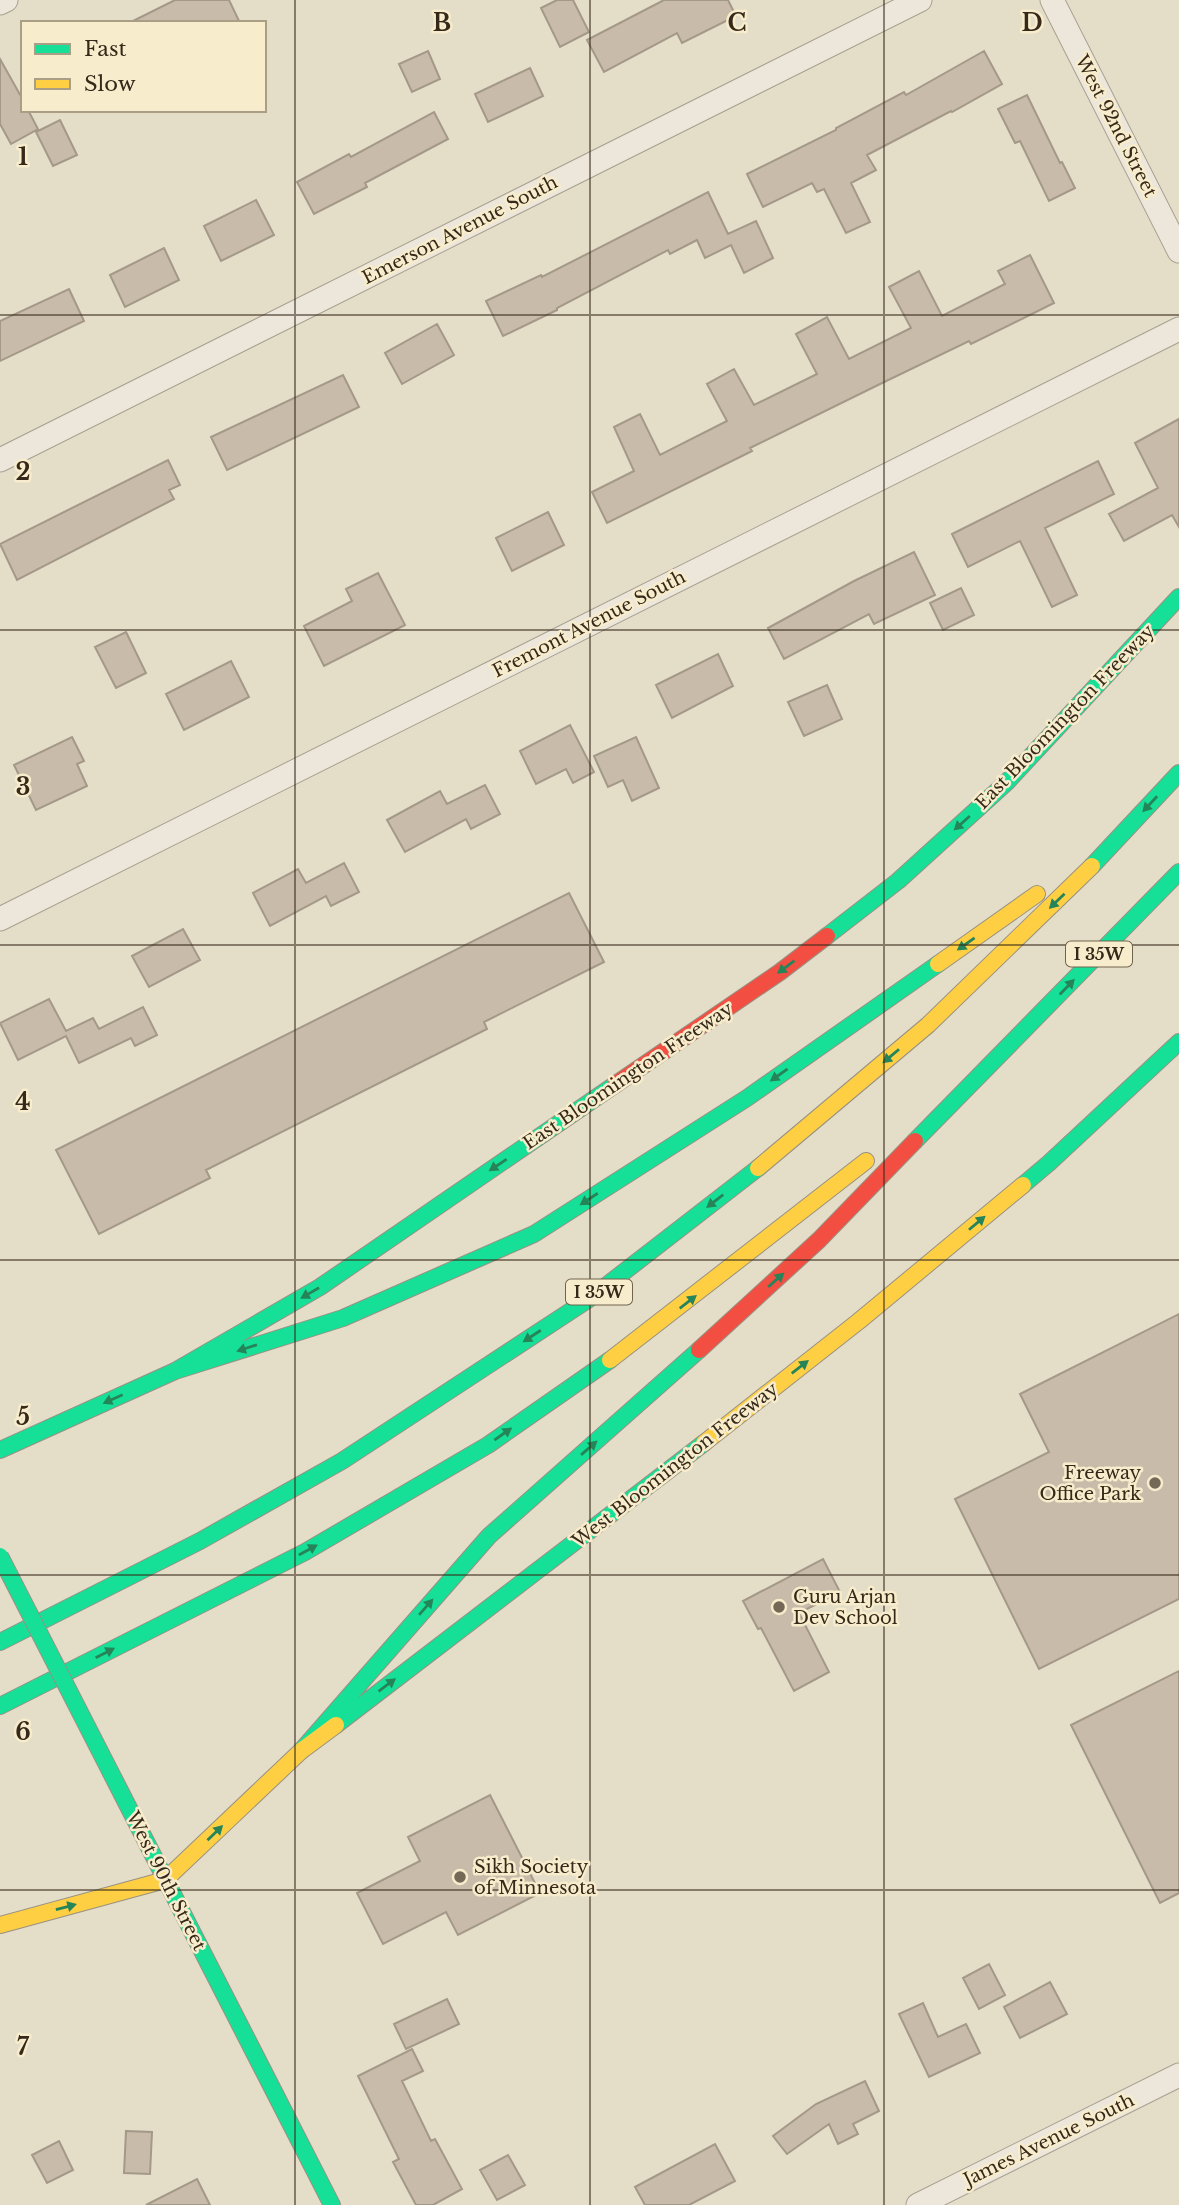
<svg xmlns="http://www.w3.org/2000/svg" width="1179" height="2205" font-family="'Libre Baskerville',serif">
  <rect width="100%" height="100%" fill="#e4ddc8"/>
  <!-- building -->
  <path fill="#c8bba9" stroke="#a49888" stroke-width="2" d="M175 0H229L240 23H129Z
    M557 0H573L589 32 560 47 541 8Z
    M664 0H728L736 16 682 43 677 33 604 72 587 40Z
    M428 51 440 79 412 92 399 64Z
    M984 51 1002 84 952 112 951 111 867 155 876 170 851 183 870 222 846 233 824 189 817 192 812 183 763 207 747 174 836 130V128L904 92 906 95Z
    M0 59 23 100V110H28L38 129 11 144 0 124Z
    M530 68 543 96 488 122 475 94Z
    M1027 95 1060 163 1062 162 1075 188 1049 201 1020 141 1015 143 998 109Z
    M434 112 448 139 365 183 367 187 314 214 297 182 349 154 351 157Z
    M60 120 77 155 53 166 36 132Z
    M708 192 728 234 756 221 773 258 744 273 731 245 705 258 697 240 670 254 668 250 557 308V310L503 336 486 301 541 275 542 277Z
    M256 200 274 235 221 261 204 226Z
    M164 248 179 280 125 307 110 275Z
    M1030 255 1054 303 971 344 969 341 878 385 750 448 752 451 607 523 592 492 634 471 614 427 640 414 660 455 727 421 707 384 734 369 754 405 817 374 796 334 827 317 849 359 911 328 889 287 919 271 942 316 1005 284 998 271Z
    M69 289 84 321 0 361V321Z
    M437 324 454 355 402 384 385 353Z
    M343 375 359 407 227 470 211 437Z
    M1179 419V527L1172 515 1124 541 1109 514 1158 488 1135 443Z
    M168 460 180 485 169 490 174 499 17 580 0 544Z
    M1098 461 1114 494 1045 528 1077 595 1052 607 1020 541 968 567 952 534Z
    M548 512 564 545 512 571 496 538Z
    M914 552 935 595 874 624 869 614 784 659 768 628 854 581Z
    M378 573 405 625 324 666 304 626 352 601 346 589Z
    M961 588 974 615 943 630 930 603Z
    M126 632 146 673 116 688 95 647Z
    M718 654 733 686 672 718 656 685Z
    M231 661 249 697 184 730 166 694Z
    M827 685 842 719 804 736 788 702Z
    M570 725 594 772 573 783 566 769 536 784 520 751Z
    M72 737 84 761 77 764 87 786 36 810 14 765Z
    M636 737 659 788 632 801 623 780 608 787 594 756Z
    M485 785 500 814 471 829 466 819 405 852 387 820 440 791 447 804Z
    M344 863 359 892 331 906 326 896 270 926 253 893 298 869 306 883Z
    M569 893 604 962 484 1022 487 1029 206 1170 210 1178 99 1234 56 1150Z
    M183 929 200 960 149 987 132 956Z
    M49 999 66 1031 93 1018 99 1029 143 1007 157 1035 135 1046 131 1038 79 1063 66 1036 18 1060 0 1023Z
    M1179 1314V1599L1039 1669 955 1499 1049 1452 1020 1394Z
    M823 1559 840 1592 799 1613 829 1672 794 1691 761 1628 758 1629 743 1601Z
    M1179 1671V1893L1160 1903 1071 1725Z
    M490 1795 540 1893 458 1935 446 1912 383 1944 357 1893 420 1861 408 1837Z
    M989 1964 1005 1995 979 2009 963 1978Z
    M1050 1982 1067 2014 1020 2038 1004 2007Z
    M447 1999 459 2024 406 2049 394 2024Z
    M923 2003 938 2037 966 2024 980 2053 929 2077 899 2014Z
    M412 2049 423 2071 402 2081 431 2141 435 2139 462 2189 433 2205H416L393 2162 399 2159 358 2076Z
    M865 2081 879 2111 853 2124 858 2134 838 2144 829 2124 787 2154 773 2136 816 2104Z
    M126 2131 152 2132 150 2174 124 2173Z
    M59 2141 73 2170 47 2183 32 2155Z
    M715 2144 735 2181 689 2205H645L635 2187Z
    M508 2155 525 2185 497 2200 480 2170Z
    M197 2179 210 2205H146Z"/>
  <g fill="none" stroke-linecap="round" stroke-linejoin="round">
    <defs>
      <path id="street" d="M1052 0 1179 251
        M0 3 6 0
        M0 460 920 0
        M0 919 1179 329
        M918 2205 1179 2075"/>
      <path id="fast" d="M1092 866 1179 773
        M827 936 898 881 1007 782 1179 597
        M915 1141 1179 872
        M1023 1185 1049 1163 1179 1042
        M175 1371 343 1318 534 1234 747 1098 938 964
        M0 1450 175 1371 320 1287 616 1084
        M0 1642 200 1541 342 1461 589 1299 758 1168
        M0 1706 305 1552 488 1445 610 1360
        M336 1725 704 1443
        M301 1751 489 1536 699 1350
        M111 1773 332 2205"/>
      <path id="slow" d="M938 964 1037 894
        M758 1168 928 1025 1092 866
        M610 1360 866 1161
        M704 1443 859 1321 1023 1185
        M0 1925 165 1880 301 1751 336 1725"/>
      <path id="jam" d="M616 1084 780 972 827 936
        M699 1350 819 1240 915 1141"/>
    </defs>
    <!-- street casing -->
    <use href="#street" stroke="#a8a192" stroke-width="25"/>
    <!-- fast casing -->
    <use href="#fast" stroke="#989182" stroke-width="18"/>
    <!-- slow casing -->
    <use href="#slow" stroke="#989182" stroke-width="18"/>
    <!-- jam casing -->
    <use href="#jam" stroke="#989182" stroke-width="18"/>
    <!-- street -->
    <use href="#street" stroke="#ece7da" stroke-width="23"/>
    <!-- fast -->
    <use href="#fast" stroke="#16e098" stroke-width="16"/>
    <!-- slow -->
    <use href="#slow" stroke="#ffcf43" stroke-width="16"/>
    <!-- jam -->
    <use href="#jam" stroke="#f24e42" stroke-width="16"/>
    <defs>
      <path id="fast-bridge" d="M0 1556 111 1773"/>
    </defs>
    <!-- fast-bridge casing -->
    <use href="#fast-bridge" stroke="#989182" stroke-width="18" stroke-linecap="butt"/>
    <!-- fast-bridge -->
    <use href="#fast-bridge" stroke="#16e098" stroke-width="16"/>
  </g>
  <!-- one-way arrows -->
  <defs><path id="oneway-solid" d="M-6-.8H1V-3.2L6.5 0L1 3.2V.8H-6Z" transform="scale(1.75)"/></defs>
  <g fill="#268459">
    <use href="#oneway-solid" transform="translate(1150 804) rotate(133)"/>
    <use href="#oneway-solid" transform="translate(962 823) rotate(138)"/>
    <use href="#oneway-solid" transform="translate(1057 901) rotate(136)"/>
    <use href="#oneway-solid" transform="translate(966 944) rotate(145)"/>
    <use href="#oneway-solid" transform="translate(786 967) rotate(143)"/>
    <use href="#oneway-solid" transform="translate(1067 987) rotate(-46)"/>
    <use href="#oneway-solid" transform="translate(891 1056) rotate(140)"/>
    <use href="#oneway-solid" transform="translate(779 1075) rotate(145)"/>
    <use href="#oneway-solid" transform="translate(498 1165) rotate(146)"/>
    <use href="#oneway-solid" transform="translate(589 1199) rotate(147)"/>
    <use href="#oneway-solid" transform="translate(715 1201) rotate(142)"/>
    <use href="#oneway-solid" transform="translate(977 1223) rotate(-40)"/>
    <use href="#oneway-solid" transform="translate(776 1280) rotate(-42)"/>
    <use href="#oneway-solid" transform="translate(310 1293) rotate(150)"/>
    <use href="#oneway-solid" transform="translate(688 1302) rotate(-38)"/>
    <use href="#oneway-solid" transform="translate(532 1336) rotate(147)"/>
    <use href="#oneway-solid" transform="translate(247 1348) rotate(162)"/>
    <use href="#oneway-solid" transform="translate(800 1367) rotate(-38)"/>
    <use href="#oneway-solid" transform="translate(113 1399) rotate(156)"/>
    <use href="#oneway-solid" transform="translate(503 1434) rotate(-35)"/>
    <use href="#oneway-solid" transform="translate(589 1448) rotate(-41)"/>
    <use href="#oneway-solid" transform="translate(308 1550) rotate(-29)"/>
    <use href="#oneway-solid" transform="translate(426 1607) rotate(-49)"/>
    <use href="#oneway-solid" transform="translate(105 1653) rotate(-27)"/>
    <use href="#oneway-solid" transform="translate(387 1685) rotate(-37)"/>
    <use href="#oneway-solid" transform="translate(215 1833) rotate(-44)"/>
    <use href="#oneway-solid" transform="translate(66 1907) rotate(-15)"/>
  </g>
  <!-- grid -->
  <path fill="none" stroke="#37291a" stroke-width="2" stroke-opacity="0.55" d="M295 0V2205M590 0V2205M884 0V2205M0 315H1179M0 630H1179M0 945H1179M0 1260H1179M0 1575H1179M0 1890H1179"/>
  <!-- markers -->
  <g fill="#746857" stroke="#f7eccc" stroke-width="2.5">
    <circle cx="1155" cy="1483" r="7"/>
    <circle cx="779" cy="1607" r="7"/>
    <circle cx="460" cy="1877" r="7"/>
  </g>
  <g text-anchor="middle" stroke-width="5" stroke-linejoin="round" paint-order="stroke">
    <!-- shield labels -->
    <g fill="#f7eccc" stroke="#71644f" stroke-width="2">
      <rect x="1066" y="941.5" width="66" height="25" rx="5"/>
      <rect x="566" y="1279.5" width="66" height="25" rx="5"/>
    </g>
    <g font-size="16" font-weight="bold" fill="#37291a">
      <text x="1099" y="960">I 35W</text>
      <text x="599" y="1298">I 35W</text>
    </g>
    <!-- street labels -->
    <g font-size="18" fill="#37291a" stroke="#f7eccc">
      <text transform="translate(1116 126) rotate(63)" y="6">West 92nd Street</text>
      <text transform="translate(460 230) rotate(-27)" y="6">Emerson Avenue South</text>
      <text transform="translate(589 624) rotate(-27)" y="6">Fremont Avenue South</text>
      <text transform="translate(1065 717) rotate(-46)" y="6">East Bloomington Freeway</text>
      <text transform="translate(628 1076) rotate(-34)" y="6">East Bloomington Freeway</text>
      <text transform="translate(675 1465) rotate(-38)" y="6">West Bloomington Freeway</text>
      <text transform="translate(166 1881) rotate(63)" y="6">West 90th Street</text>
      <text transform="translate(1049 2140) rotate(-26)" y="6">James Avenue South</text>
    </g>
    <!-- poi labels -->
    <g font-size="18" fill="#37291a" stroke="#f7eccc" text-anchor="start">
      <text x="1141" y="1479" text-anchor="end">Freeway<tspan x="1141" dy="21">Office Park</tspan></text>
      <text x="793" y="1603">Guru Arjan<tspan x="793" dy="21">Dev School</tspan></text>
      <text x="474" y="1873">Sikh Society<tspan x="474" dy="21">of Minnesota</tspan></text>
    </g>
  </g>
  <g font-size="23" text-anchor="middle" font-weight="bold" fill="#37291a" stroke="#f7eccc" stroke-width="5" stroke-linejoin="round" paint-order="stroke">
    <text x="442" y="31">B</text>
    <text x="737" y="31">C</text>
    <text x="1032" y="31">D</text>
    <text x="23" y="165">1</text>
    <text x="23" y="480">2</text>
    <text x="23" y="795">3</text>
    <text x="23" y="1110">4</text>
    <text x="23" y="1425">5</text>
    <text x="23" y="1740">6</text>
    <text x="23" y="2055">7</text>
  </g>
  <!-- legend -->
  <rect x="21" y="21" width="245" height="91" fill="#f7eccc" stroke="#aa9e85" stroke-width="2"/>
  <rect x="35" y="44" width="35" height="10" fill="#16e098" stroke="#aa9e85" stroke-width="2"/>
  <text x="84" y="56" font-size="21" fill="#37291a">Fast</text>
  <rect x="35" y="79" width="35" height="10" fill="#ffcf43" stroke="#aa9e85" stroke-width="2"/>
  <text x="84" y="91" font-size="21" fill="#37291a">Slow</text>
</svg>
